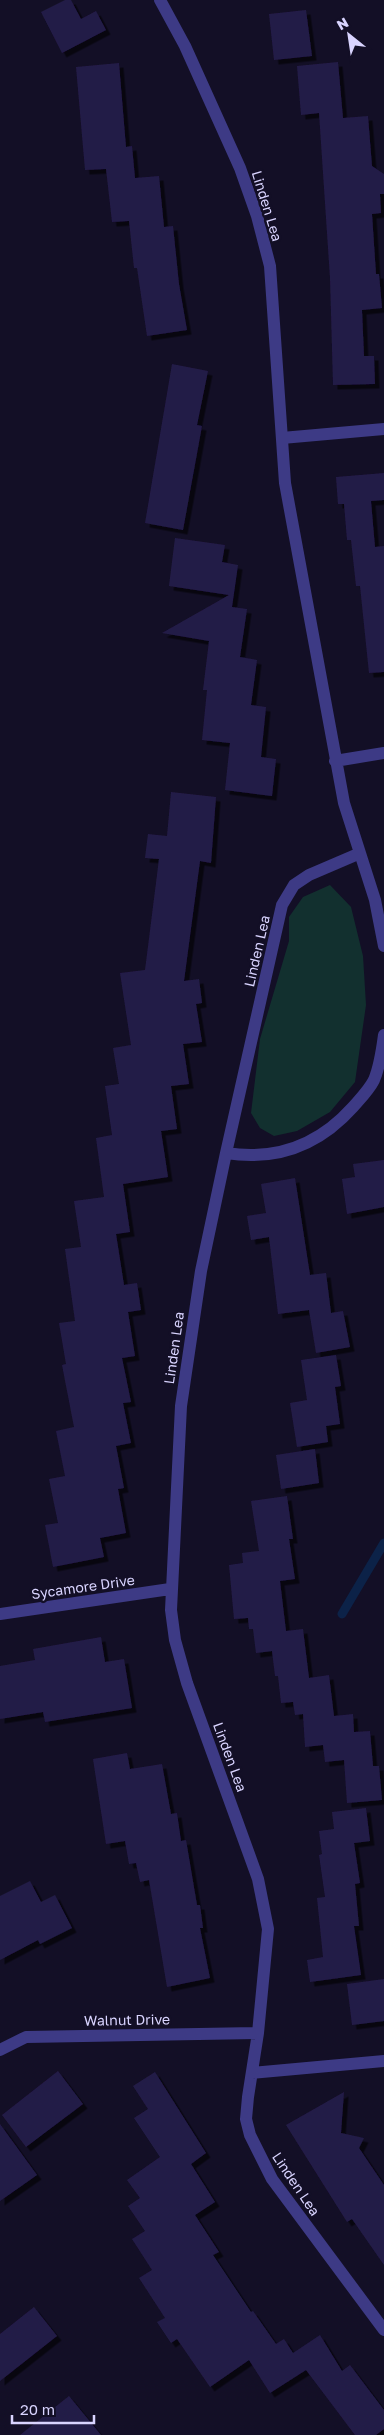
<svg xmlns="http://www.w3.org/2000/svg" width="384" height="2435" font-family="'Golos Text',sans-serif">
  <defs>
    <filter id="shadow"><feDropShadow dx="4.5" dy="4.5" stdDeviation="0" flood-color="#0009"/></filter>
  </defs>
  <rect width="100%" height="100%" fill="#130f26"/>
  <!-- green -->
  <path fill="#12302f" d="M330 885 351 907 363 956 366 1005 355 1082 330 1112 297 1131 274 1136 260 1128 251 1113 260 1039 289 941V917L303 897Z"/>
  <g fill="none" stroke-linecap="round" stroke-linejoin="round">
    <!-- stream -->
    <path stroke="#0c2248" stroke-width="9" d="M342 1614 384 1543"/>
  </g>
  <!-- building -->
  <path fill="#241b47" filter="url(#shadow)" d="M65 0H71L81 19 96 11 106 30 62 53 41 12Z
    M306 10 312 56 274 60 269 14Z
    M338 62 343 118 368 116 372 166 384 174V194H380L381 213 372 214 376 274H379L382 308 362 310 364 356H374L375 384 333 385 330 278 319 113 301 115 297 66Z
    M119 63 126 147 132 146 135 178 159 176 164 227 173 226 179 284 187 330 147 336 137 268H134L129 221 112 222 106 169 85 170 76 67Z
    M172 364 208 371 197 425 202 426 183 530 145 523Z
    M384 473V500L371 501 375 547 384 546V672L369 673 360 586H356L351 540H347L344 504H338L336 477Z
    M175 538 225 545 222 562 238 565 232 607 247 609 240 657 257 660 251 705 266 707 261 757 276 759 272 796 225 790 230 743 202 740 207 690H203L209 641 162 633 229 595 169 586Z
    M171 792 216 797 211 863 200 861 184 981 199 979 202 1003 196 1004 202 1042 183 1044 189 1084 171 1086 177 1129 161 1131 168 1177 123 1184 130 1232 116 1234 124 1285 137 1283 141 1310 128 1312 135 1356 122 1358 131 1402 123 1403 131 1443 116 1446 124 1488 118 1489 126 1533 100 1538 104 1557 53 1567 45 1525 58 1523 49 1479 65 1476 56 1431 74 1427 62 1365 66 1364 59 1323 75 1321 65 1249 81 1247 74 1201 104 1197 96 1138 112 1135 105 1086 119 1084 113 1048 131 1045 120 973 145 970 159 859 145 858 148 834 167 836Z
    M384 1160V1207L347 1214 342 1179 355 1177 353 1164Z
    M295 1178 310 1275 326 1273 331 1313 343 1311 350 1347 316 1353 309 1310 278 1314 269 1237 251 1240 247 1216 266 1213 261 1184Z
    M336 1355 341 1386 335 1387 340 1424 326 1426 328 1442 297 1447 290 1403 307 1400 301 1360Z
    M315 1449 319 1483 281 1489 276 1455Z
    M287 1496 293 1539H289L295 1579 280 1581 286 1631 303 1629 309 1678 329 1675 334 1716 353 1714 354 1732 370 1731 373 1766H379L382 1800 347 1803 344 1760 325 1762 323 1745 305 1747 303 1714 295 1715 293 1702 281 1703 278 1676H275L272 1651 256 1653 253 1629H249L248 1618 234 1619 229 1565 243 1563 242 1553 259 1551 251 1501Z
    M101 1637 105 1662 124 1659 132 1708 45 1722 43 1712 0 1719V1666L35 1660 33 1649Z
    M127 1753 130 1769 162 1764 171 1814 177 1813 181 1841 186 1840 197 1905H200L203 1928H200L210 1978 167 1987 149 1880 140 1882 136 1863 129 1864 125 1841 106 1844 93 1759Z
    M366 1808 370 1841 354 1843 360 1883 355 1884 359 1926H354L361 1975 310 1982 307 1960 323 1957 317 1898 325 1897 319 1855 322 1854 319 1831 334 1829 332 1812Z
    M30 1881 41 1902 55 1895 72 1928 40 1944 38 1940 0 1960V1896Z
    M384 1979V2021L352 2025 347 1984Z
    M58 2071 83 2104 26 2147 2 2115Z
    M155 2072 206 2153 191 2164 215 2202 195 2215 219 2252 213 2255 251 2312 253 2311 276 2344 284 2339 293 2353 320 2335 342 2371 350 2365 384 2410V2429L376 2435H355L306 2370 270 2393 249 2360 210 2387 177 2339 171 2343 157 2322 165 2318 139 2278 152 2270 132 2239 145 2231 128 2206 140 2198 127 2180 160 2157 134 2118 148 2109 133 2086Z
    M344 2092 341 2133 364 2138 359 2148 384 2185V2265L352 2219 347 2222 286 2125Z
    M0 2124 37 2175 0 2201Z
    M34 2307 57 2336 0 2381V2334Z
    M69 2396 101 2435H20Z"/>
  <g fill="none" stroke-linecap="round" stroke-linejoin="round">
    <!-- minor -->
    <path stroke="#3d3a85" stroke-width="12" d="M160 0 185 46 240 168 257 216 270 266 285 483 344 803 375 900 384 946
      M282 438 384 429
      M335 761 384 753
      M384 1035C382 1050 380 1066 374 1080 369 1090 360 1099 353 1107 319 1145 276 1161 226 1153L201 1271 181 1406 171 1610 175 1640 187 1683 258 1879 268 1929 258 2033 248 2097 246 2119 250 2135 272 2179 384 2330
      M226 1153 282 905 294 885 309 875 358 854
      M0 1614 170 1589
      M0 2050 26 2037 258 2033
      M252 2073 384 2061"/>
  </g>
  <g text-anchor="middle" stroke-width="5" stroke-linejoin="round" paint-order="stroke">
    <!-- street labels -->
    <g font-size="14" fill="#d9d4ff" stroke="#130f26">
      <text transform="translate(267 206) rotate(73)" y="5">Linden Lea</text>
      <text transform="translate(257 951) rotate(-77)" y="5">Linden Lea</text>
      <text transform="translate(174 1348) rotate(-82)" y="5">Linden Lea</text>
      <text transform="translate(83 1587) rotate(-8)" y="5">Sycamore Drive</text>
      <text transform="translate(230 1757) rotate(70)" y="5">Linden Lea</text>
      <text transform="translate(127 2020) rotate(-1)" y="5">Walnut Drive</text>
      <text transform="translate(296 2184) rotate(56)" y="5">Linden Lea</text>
    </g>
  </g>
  <!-- north arrow -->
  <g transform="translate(349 35) rotate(330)" stroke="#130f26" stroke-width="4" paint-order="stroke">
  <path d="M0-4L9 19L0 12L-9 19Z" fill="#d9d4ff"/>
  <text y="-8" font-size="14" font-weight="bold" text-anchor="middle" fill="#d9d4ff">N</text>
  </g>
  <!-- scale -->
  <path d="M12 2415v8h82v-8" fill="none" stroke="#d9d4ff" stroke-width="2.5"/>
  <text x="20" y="2415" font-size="15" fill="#d9d4ff" stroke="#130f26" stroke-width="4" paint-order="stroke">20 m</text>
</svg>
